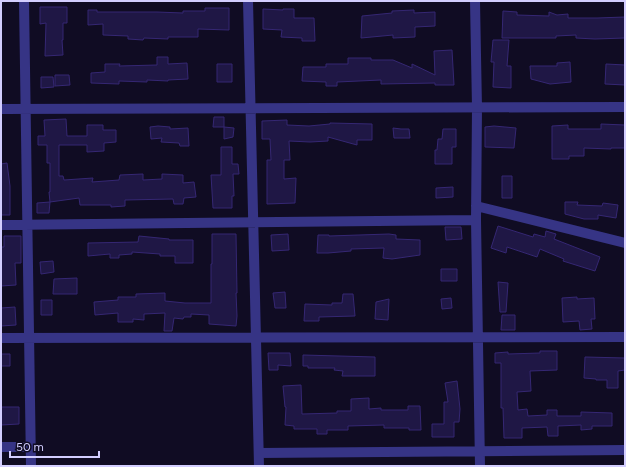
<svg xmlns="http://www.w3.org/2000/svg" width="626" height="467" font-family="Figtree,sans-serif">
  <rect width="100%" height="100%" fill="#100c23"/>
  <!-- building -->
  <path fill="#1f1745" stroke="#352773" d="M40 7H67V23H63V40H62L63 55 45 56 46 23 40 24Z
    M205 8H229V30L198 29V37H168V39L144 38 143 40 128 39V36L103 35V24L88 25V10H97V12H157L183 13V11H205Z
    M263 9 283 10V9H294V18H314L315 41H302V38L281 37 282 30 263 29Z
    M414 10V13L435 12V26L415 27V37L393 38V35L361 38 362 16 392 13V11Z
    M503 11 517 12V15L549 16V12L557 15 568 14V18H597L625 17V38L595 39 576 38V35L556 36V38H502Z
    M493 40H509L507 66H511V88L493 87 494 62H491Z
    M452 50 454 85H435V83L381 84V80L337 82V86H326V82L302 81 303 67H326V64H348V58H371V60H393L412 68V64L435 75 434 51Z
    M157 57H168V64L187 63 188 79 168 80V81L147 80V82L119 81V84L91 83V73L105 72V64H120L119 66 157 65Z
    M570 62 571 82 550 84 531 79 530 66H557V63Z
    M217 64H232V82H217Z
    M606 64 625 65V85L605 84Z
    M55 75H69L70 85 55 86Z
    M41 77H53L54 87 41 88Z
    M214 117H224V127H213Z
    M66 119 67 136H87V125H103V130H116V142L104 143V151L87 152V145H59V176H63L64 180 93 178 92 182 119 180 120 175 143 174V180L162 179V174L183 175V183L194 182 196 197 184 198 183 204H174L173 199 125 200V206L111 207V205H80L79 198 50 202 49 192H50V163H47V145H38V136H45L44 120Z
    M287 120V125L309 126 330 124V123L372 124V140H357V145L328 137V141L310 142 289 141 290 160H284V179L296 178 295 203 267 204V160H271L270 139H262V121Z
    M601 124 625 125V148H611V149L584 148V156H569V159H552V126L568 125V129H601Z
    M158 126 170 127V129L188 128 189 146H180L179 143 161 142 162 138 151 139 150 127Z
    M494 126 516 128 514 148 485 147V127Z
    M224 127 234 128 233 137 224 139Z
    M393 128 401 129H409L410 138H394Z
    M443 129H456V147H452V164H435V150H437L438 139H442Z
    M221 147H232V164H238L239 174H233L234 196H232V208H213L211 175H221Z
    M7 163 10 186V215H1V164Z
    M502 176H512V198H502Z
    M453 187V197L436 198V188Z
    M50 202 49 213H37V203Z
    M565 202H578L577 205 602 206 603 203 618 205 616 218 598 215V219H584L565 214Z
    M498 226 533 237 534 234 545 237 546 231 556 234 554 239 600 257 595 271 563 261 564 259 540 249 537 257 507 247 506 253 491 248Z
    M445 227H461L462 239 446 240Z
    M212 234H236L237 293H236L237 316 236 326 209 324V315L191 314V317H184L183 319 174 318 172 331H164L165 313 144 314V320L133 319V322H118V313L95 315 94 302 118 300V297H136V294L165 293V301L185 303H211V264H212Z
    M288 234 289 250 272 251 271 235Z
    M389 234 396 235V239L420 240V255L392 259 383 258 384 248 351 249V251L328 253H317L318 235H329V236Z
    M4 236H21V263H15L16 285 1 286V247H4Z
    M139 236 169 239V240H193V263H175V256H160V254L132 252V254L119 255V258H110V254L88 256V243L138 242Z
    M53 261 54 272 41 274 40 262Z
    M441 269H457V281H441Z
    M77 278V294H53L54 279Z
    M498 282 508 283 506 312H500Z
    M285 292 286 308H275L273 293Z
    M343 294H353L355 316 319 317V321H304L305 304 332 305V303H342Z
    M577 297V299L594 298 595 319H591L592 329 580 330 579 321 563 322 562 298Z
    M451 298 452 308 442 309 441 299Z
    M389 299 388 320 375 319 376 302Z
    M41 300H52V315H41Z
    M15 307 16 325 1 326V308Z
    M502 315H515V330H501Z
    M540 351H557V370L530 371 531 391 517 392 518 410 527 409 528 416 547 415V410H557V416H581V412L612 413V426H592V429L581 430V425L558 426V436H548L547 427 522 428V438H504L503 408H501V363H495V353L508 352V354L540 353Z
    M268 353H290L291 366 278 365V370H269Z
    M1 354H10V366H1Z
    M303 355 375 357V376H342L343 371 334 370 335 368H308V366H303Z
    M585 357 625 358V370L618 371V388H607V380H596V379L584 378Z
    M457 381 460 409 459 422H454V437H432V424H444V402H448L445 383Z
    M301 385 302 414 337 413V411H351V399L369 398V409L381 408V410H408V406H420L421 430H409V428H384V425L348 426V430H327V434H317V429H294V426L285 425 286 407H285L283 386Z
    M1 407H19V424L1 425Z"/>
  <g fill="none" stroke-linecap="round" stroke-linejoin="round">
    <!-- minor -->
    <path stroke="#363485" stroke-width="10" d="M24 1 31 466
      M248 1 259 466
      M475 1 477 108 476 220 480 466
      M1 109 625 107
      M476 206 625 243
      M1 225 476 220
      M1 338 625 337
      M1 447H31
      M259 453 625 450"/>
  </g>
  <!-- border -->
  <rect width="626" height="467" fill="none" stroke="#d3ceff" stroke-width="4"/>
  <!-- scale -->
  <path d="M10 451v6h89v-6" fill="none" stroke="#d3ceff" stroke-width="2"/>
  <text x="16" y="451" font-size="12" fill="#d3ceff" stroke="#100c23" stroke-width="3" paint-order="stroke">50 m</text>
</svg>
